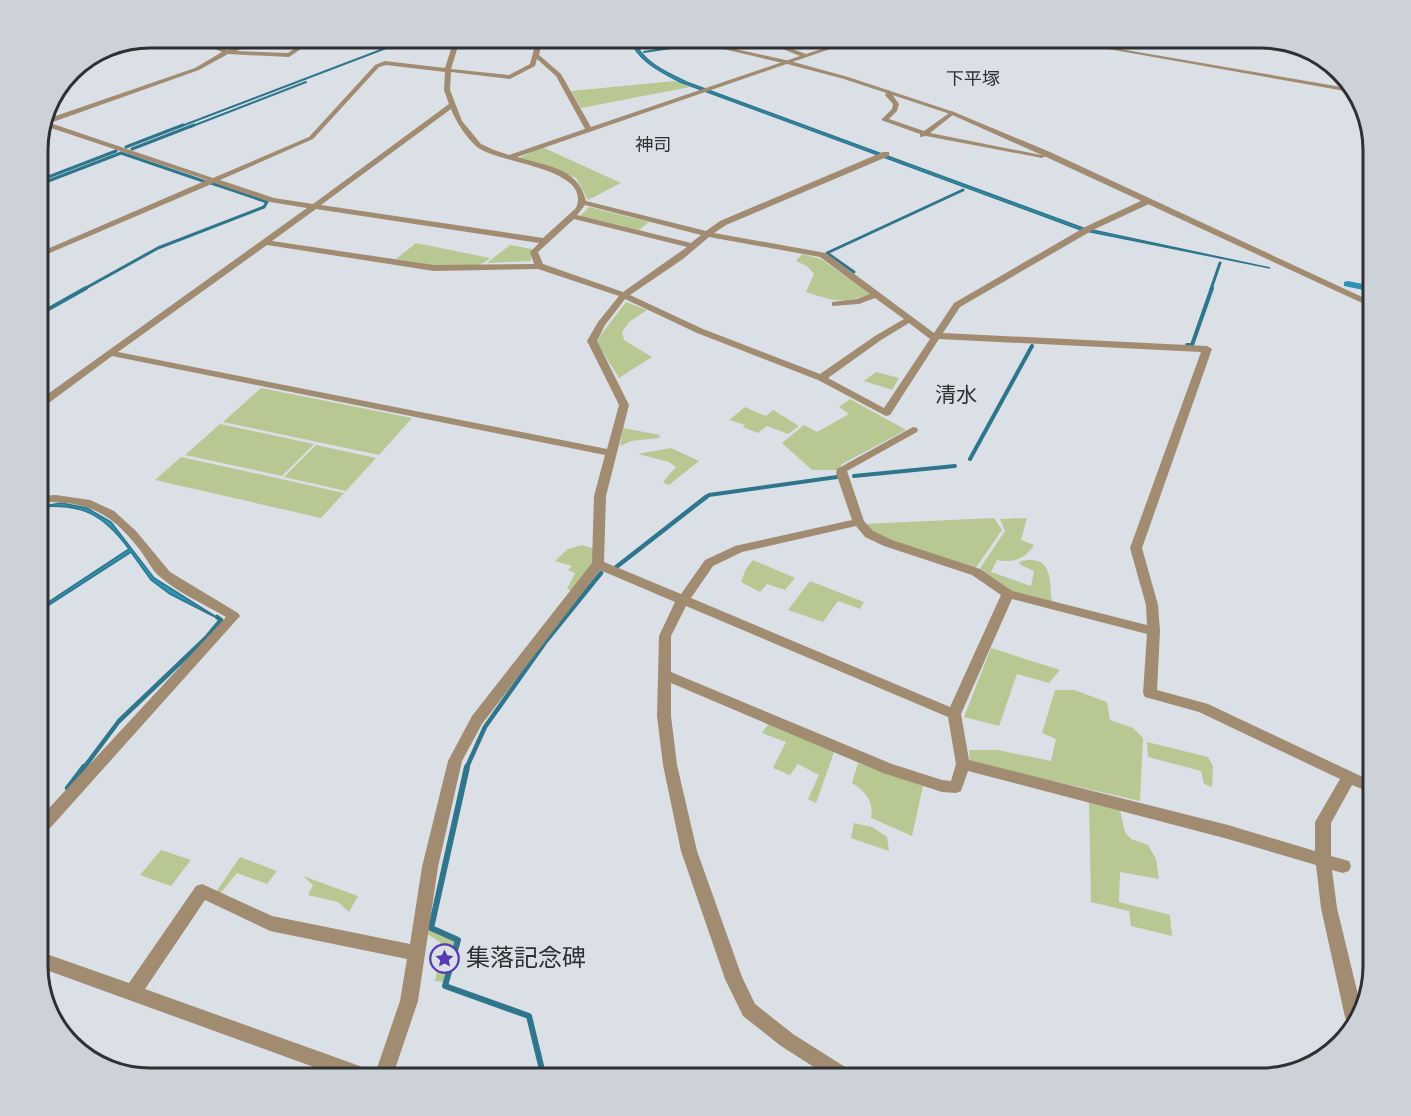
<svg xmlns="http://www.w3.org/2000/svg" width="1411" height="1116" font-family="Manrope,'Noto Sans JP',sans-serif">
  <rect width="100%" height="100%" fill="#dbe0e7"/>
  <!-- green -->
  <path fill="#b7c893" d="M675 81 690 87 581 108 571 91Z
    M542 147 621 183 588 200 576 178 546 165 519 158Z
    M589 207 649 222 639 230 580 216Z
    M416 243 490 258C470 277 422 264 396 259Z
    M510 245 532 249 531 261 487 263Z
    M802 254 821 259 871 294C842 304 834 301 806 292L814 274 807 266 796 261Z
    M626 302 647 310 629 322 622 332 624 340 652 357 619 378 597 343 600 336Z
    M876 372 899 378 892 390 864 381Z
    M261 388 412 418 379 455 223 422Z
    M850 399 906 430 842 464 839 470H812L782 443 804 425 817 432 849 414 839 407Z
    M745 407 766 416 773 410 799 426 788 434 767 426 758 433 743 427 745 425 729 420Z
    M220 424 314 444 282 476 185 455Z
    M623 428 660 435 659 438 631 441 620 446Z
    M316 445 376 458 346 491 284 477Z
    M671 448 699 461 669 485 663 482 676 467 669 462 638 454Z
    M181 457 344 493 321 518 155 480Z
    M994 518 1002 530 975 569C945 559 884 547 864 524Z
    M1027 518 1021 540 1034 545C1025 559 1013 563 997 560L991 572 1031 586 1034 571 1019 564 1021 561C1053 555 1049 578 1052 602L1012 593 979 570 1005 531 1000 519Z
    M582 545 595 549V564L573 591 567 589 575 573 568 570 572 566 555 561 568 549Z
    M753 560 795 578 785 590 767 584 760 592 741 582 746 569Z
    M810 581 864 602 860 609 838 601 823 622 788 610Z
    M991 648 1060 670 1049 683 1017 674 999 726 964 717Z
    M1055 690H1074L1107 702 1110 720 1133 728 1143 738 1140 801 970 762 969 750H997L1051 761 1056 739 1042 733Z
    M769 723 834 752 816 803 808 799 819 775 798 764 790 775 773 768 786 742 762 733Z
    M1147 742 1208 757 1213 766 1212 787 1204 784 1201 771 1148 757Z
    M858 763 923 786 912 836 871 818C874 801 865 791 852 783Z
    M1089 801 1120 810 1125 832 1131 839 1148 845 1156 859 1159 879 1120 872 1119 902 1170 915 1172 936 1131 926 1129 911 1091 902Z
    M854 823 872 827 887 837 889 851 851 838Z
    M161 850 191 860 171 886 140 875Z
    M240 857 277 871 267 884 237 873 220 894 216 892Z
    M303 876 358 896 349 912 338 902 308 895 313 885Z
    M428 927 457 941 445 982 435 981 442 950 440 942 427 934Z"/>
  <!-- water -->
  <path fill="#2f94b3" stroke="#2f768c" stroke-width="1.5" d="M629 38H633C641 62 667 73 689 83L1083 228 1270 268 1081 230 680 82C659 71 638 61 629 38Z
    M61 503 87 508 111 522 154 578 221 620 170 594 151 580 131 552 38 612V609L129 549C103 514 82 503 38 507Z"/>
  <g fill="none" stroke-linecap="round" stroke-linejoin="round">
    <!-- stream-far4 -->
    <path stroke="#2f768c" stroke-width="2" d="M715 41 739 38
      M644 52 691 45
      M179 127 394 45 392 38
      M190 127 306 82"/>
    <!-- stream-far3 -->
    <path stroke="#2f768c" stroke-width="3" d="M126 147 183 125
      M132 149 194 125
      M38 181 116 151
      M38 185 121 153 206 182
      M854 272 827 253 963 190
      M84 289 158 248 264 207 267 202 211 183
      M1211 289 1220 263"/>
    <!-- stream-far2 -->
    <path stroke="#2f768c" stroke-width="4" d="M38 315 86 288
      M1187 345H1192L1212 288
      M970 459 1032 346
      M854 476 955 466
      M704 499 709 495 837 477"/>
    <!-- stream-far1 -->
    <path stroke="#2f768c" stroke-width="4.5" d="M615 568 706 497
      M83 769 119 721 206 638 221 620 217 617
      M466 769 485 727 546 641 601 573"/>
    <!-- stream -->
    <path stroke="#2f768c" stroke-width="6" d="M467 767 431 928 458 940 445 986 529 1016 544 1078
      M68 788 84 767"/>
    <!-- canal -->
    <path fill="#2f94b3" fill-rule="evenodd" d="M1348 281 1373 286V292L1344 286V282Z"/>
    <!-- minor -->
    <path fill="#a18b71" fill-rule="evenodd" d="M190 38H197L227 50 263 38 305 41 311 38H317L289 57 228 54 199 70 50 123 213 178 309 137 375 65 385 61 445 68 453 43 450 38H456L459 43 451 69 509 75 530 64 537 38H543L539 55 561 74 591 127 800 56 756 38H763L806 54 855 38H862L517 157C546 166 578 167 586 201L706 231 720 221 883 152H889V156L726 225 714 233 826 253 934 333 954 303 1087 226 1145 199H1151V203L1093 230 960 307 943 333 1207 346 1212 349 1142 548 1158 605 1160 631 1157 690 1208 704 1367 779 1369 783 1367 787 1362 789 1352 785 1331 823V856L1349 861 1351 866 1349 871 1343 873 1332 870 1337 908 1360 1003 1352 1025 1348 1023 1345 1017 1321 908 1316 865 1228 839 968 771 961 791 956 793 942 792 883 773 671 683V716L677 765 697 851 742 977 755 1004 793 1034 853 1072 856 1078H831L781 1046 743 1016 725 979 681 851 663 765 657 716 659 636 675 602 600 570 482 724 462 761 438 867 418 1001 392 1078H344L38 967V951L129 983 196 886 202 884 272 916 410 944 422 867 448 761 472 716 592 563 594 496 605 455 112 356 42 408 38 409V401L307 208 270 202 214 183 38 258V253L207 180 42 125 44 120 195 68 222 52ZM267 40 301 44 288 53 236 51ZM537 59 556 76 585 129 509 155 494 150 481 144 462 121 450 90 451 72 510 79 535 66ZM386 65 445 72 444 90 449 104 313 204 274 198 220 180 313 139 379 67ZM451 109C456 122 466 137 477 147 498 164 593 167 576 208L543 238 321 205ZM585 205 701 235 691 243 577 215ZM316 209 539 243 530 252 534 264 434 265 272 241ZM574 219 687 247 623 292 543 264 538 252ZM709 237 820 257 870 294 857 299 832 302V306L859 304 875 298 904 319 875 336 820 374 703 329 630 295 683 259ZM267 245 434 271 538 269 619 296 598 322 587 341 619 405 607 449 118 352ZM625 299 697 333 818 380 886 416 890 415 939 339 1201 352 1130 548 1146 605 1147 625 1012 591 980 569 892 540 873 531 864 521 847 471 917 432 918 430 917 428 913 427 837 469 836 473 852 520 735 546 705 560 681 594 604 562 606 496 629 405 597 341 605 325ZM909 323 930 339 884 408 828 378 881 340ZM856 526 865 537 884 546 972 575 1001 595 950 707 691 598 713 566 742 552ZM1012 599 1147 634 1143 693 1145 697 1199 712 1340 779 1315 822V851L1228 825 969 760 961 714ZM686 606 948 717 956 764 951 781 942 780 892 764 671 672V636ZM205 900 270 931 407 959 400 1001 375 1074 368 1069 145 989Z
      M1046 38H1056L1353 89 1356 93Z
      M889 90 899 104 897 111 889 119 924 131 952 111 955 113 954 114 930 133 1046 156 1042 158 926 136 920 137V134L881 120 892 109 893 104 885 95Z
      M56 495 90 500 114 511 136 531 170 572 238 613 240 616 52 826 43 834 38 836V820L226 617C204 604 178 593 159 576 151 569 147 559 140 550 110 511 87 501 38 502V496Z"/>
    <!-- tertiary -->
    <path fill="#a18b71" fill-rule="evenodd" d="M676 38H685L790 61 848 77 954 112 1050 152 1373 302V308L1044 156 950 114 844 79 787 64Z"/>
  </g>
  <!-- icons -->
  <defs>
    <symbol id="sight-ring" viewBox="-11 -11 22 22"><circle r="9.5" fill="#dbe0e7" stroke="#553ab2" stroke-width="1.5"/><path d="M0-6L1.8-2.2L6-1.7L2.9 1.2L3.7 5.4L0 3.3L-3.7 5.4L-2.9 1.2L-6-1.7L-1.8-2.2Z" fill="#553ab2"/></symbol>
  </defs>
  <g fill-rule="evenodd">
    <use href="#sight-ring" x="428" y="942" width="33" height="33"/>
  </g>
  <g text-anchor="middle" stroke-width="4.5" stroke-linejoin="round" paint-order="stroke">
    <!-- far-neighbourhood labels -->
    <g font-size="18" fill="#2e3032" stroke="#dbe0e7">
      <text x="973" y="85">下平塚</text>
      <text x="653" y="151">神司</text>
    </g>
    <!-- neighbourhood labels -->
    <g font-size="21" fill="#2e3032" stroke="#dbe0e7">
      <text x="956" y="402">清水</text>
    </g>
    <!-- near-poi labels -->
    <g font-size="24" fill="#2e3032" stroke="#dbe0e7" text-anchor="start">
      <text x="466" y="966">集落記念碑</text>
    </g>
  </g>
  <!-- crop -->
  <path d="M0 0H1411V1116H0ZM150 48H1261A102 102 0 0 1 1363 150V966A102 102 0 0 1 1261 1068H150A102 102 0 0 1 48 966V150A102 102 0 0 1 150 48Z" fill="#cdd2d9" fill-rule="evenodd"/>
  <path fill="none" stroke="#2e3032" stroke-width="3" d="M150 48H1261A102 102 0 0 1 1363 150V966A102 102 0 0 1 1261 1068H150A102 102 0 0 1 48 966V150A102 102 0 0 1 150 48Z"/>
</svg>
